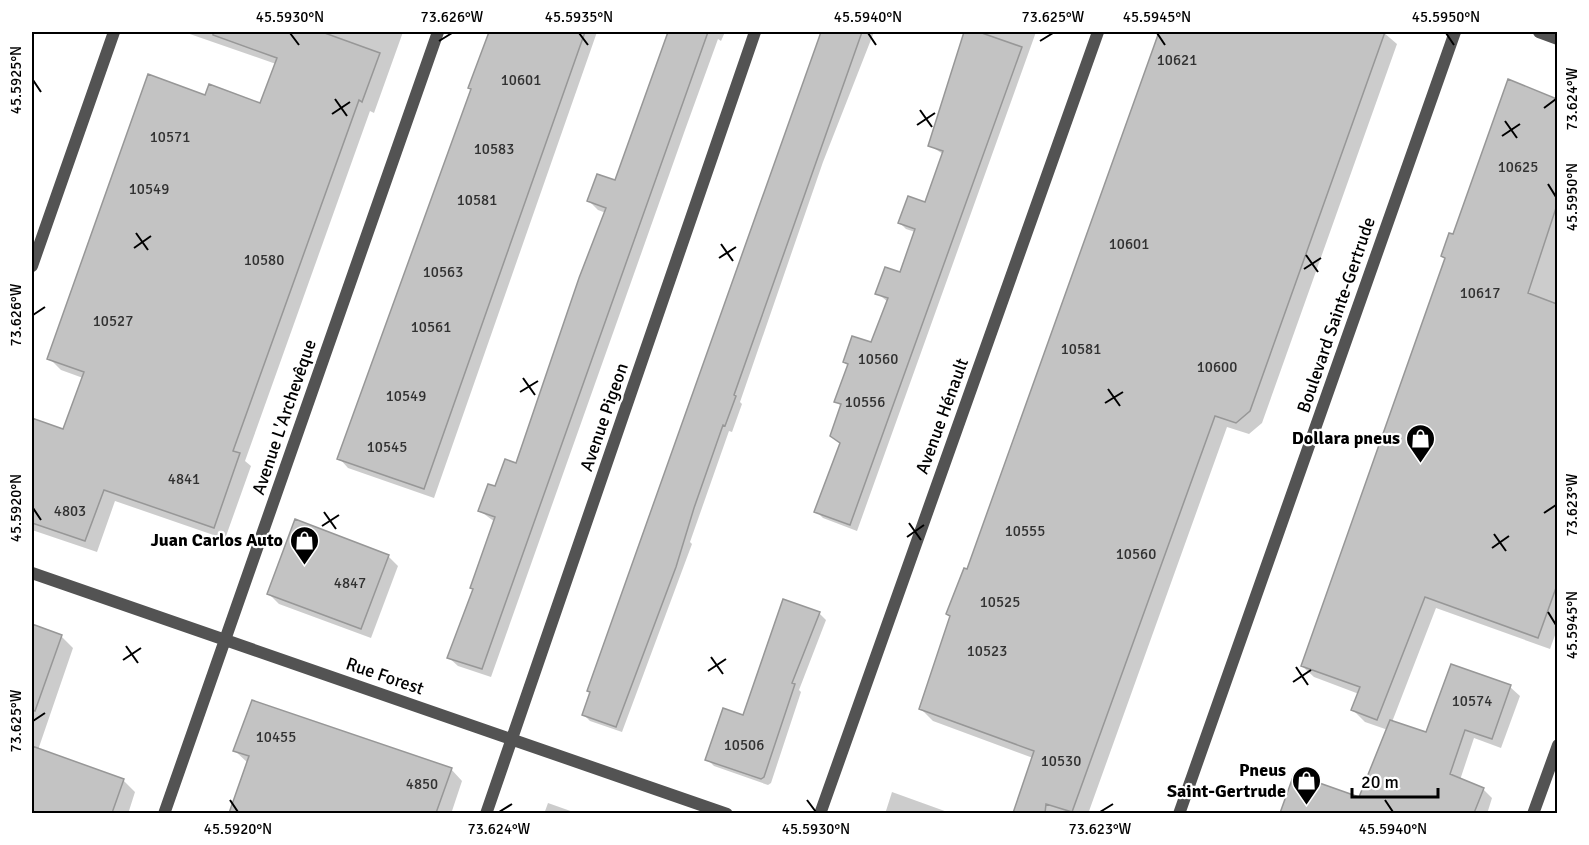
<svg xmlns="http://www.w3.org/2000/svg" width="1589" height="845" font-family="Signika,sans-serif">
  <rect width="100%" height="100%" fill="#fff"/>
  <!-- shadow -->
  <path fill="#0003" d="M184 32H403L374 113 370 111 245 461 251 466 225 539 115 501 97 552 32 530V419L64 431 83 378 61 370 49 358 261 105 276 64Z
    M490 32H597L434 498 348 468 339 458 472 89 470 87Z
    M669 32H725L721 41 718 39 685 130 491 677 458 666 448 657 474 590 495 522 480 511 517 465 606 213 598 210 588 200 615 182Z
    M823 32H874L823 162 740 402 742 404 732 432 729 431 690 542 692 544 622 732 590 721 583 714 622 594Z
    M966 32H1036L857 531 823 518 816 511 841 444 832 435 842 407 836 401 849 366 844 362 872 344 888 302 877 293 901 274 915 232 906 229 900 223 926 204 943 154 929 145Z
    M1161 32H1383L1397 44 1262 423 1249 434 1227 427 1088 814H1014L1033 758 933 721 921 709 951 618 948 614 968 570Z
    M1509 81 1558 100V627L1550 649 1436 608 1392 722 1427 734 1452 666 1510 687 1520 696 1501 748 1474 738 1460 780 1483 789 1492 798 1487 814H1282L1295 776 1360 799 1388 730 1365 722 1353 710 1359 694 1314 677 1302 666 1446 259 1442 256 1454 236Z
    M388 556 398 566 371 638 279 604 269 594Z
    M819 613 826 620 799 690 801 692 771 783 768 785 714 766 707 759 744 717Z
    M32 626 61 636 73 648 38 750 123 780 135 792 128 814H32Z
    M235 751 451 769 462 781 451 814H230L248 763Z
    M892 792 953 814H885Z
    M548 803 579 814H544Z"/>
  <!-- building -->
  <path fill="#c3c3c3" stroke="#979797" stroke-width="1.5" d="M213 32H322L380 53 362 102 359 100 233 451 240 453 214 528 104 490 85 541 32 523V418L63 429 84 372 47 359 148 74 205 95 209 84 260 103 277 58 213 35Z
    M489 32H585L424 489 337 459 471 89 468 88Z
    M668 32H708L482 669 447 658 473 589 470 588 495 517 478 511 488 484 495 486 505 459 516 463 579 278 606 208 587 201 597 174 615 180Z
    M821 32H862L734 395 736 396 725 426 723 425 694 508 676 567 616 727 582 715 590 692 587 691Z
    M964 32H979L1022 47 850 525 814 512 840 443 830 436 841 404 834 402 848 364 843 362 852 336 871 342 888 298 875 294 885 267 900 272 915 229 898 223 908 196 925 202 943 151 928 146Z
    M1159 32H1385L1250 411 1236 423 1215 416 1072 812 1046 804 1045 813H1013L1034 751 919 709 950 616 946 614 964 568 967 569Z
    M1508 79 1557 99V205L1528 293 1557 304V585L1538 638 1425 597 1377 720 1351 710 1360 687 1301 666 1445 258 1441 256 1449 233 1453 234Z
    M295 519 389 555 361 629 267 594Z
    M783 599 820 612 792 683 795 684 764 777 761 779 705 760 723 708 743 715Z
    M32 624 62 635 35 711 32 710Z
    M1451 664 1511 685 1492 739 1465 730 1450 774 1484 788 1474 813H1280L1294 774 1359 797 1390 720 1426 732Z
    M252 700 452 768 436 813H229L249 756 233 751Z
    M32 746 124 779 112 813H32Z"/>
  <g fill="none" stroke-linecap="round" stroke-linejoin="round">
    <!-- street -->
    <path stroke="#535353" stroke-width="12" d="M1539 32 1558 39
      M32 266 114 32
      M32 573 727 814
      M164 814 438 32
      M486 814 755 32
      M820 814 1098 32
      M1179 814 1455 32
      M1533 814 1558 745"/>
  </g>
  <!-- ticks -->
  <path fill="none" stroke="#000" stroke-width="2" d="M290 33 299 45M579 33 588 45M868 33 876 45M1157 33 1165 45M1446 33 1454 45M439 41 452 33M1040 41 1053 33M33 80 41 92M335 99 347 116M1544 108 1556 99M920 110 932 127M332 114 350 102M1505 121 1517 138M917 125 935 113M1502 136 1520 124M1548 184 1556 197M136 233 148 250M721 244 733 261M134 248 151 236M1306 255 1318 272M719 258 736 247M1304 269 1321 258M33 315 45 307M523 378 535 395M1108 389 1120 406M520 392 538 381M1105 403 1123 392M33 508 41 520M324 512 336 529M1544 513 1556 505M909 523 921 540M322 526 339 515M1494 534 1506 551M907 537 924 525M1492 548 1509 536M1548 612 1556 625M126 646 138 663M711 657 723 674M123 660 141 648M1296 667 1308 685M708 671 726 659M1293 682 1311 670M33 721 45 713M230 800 238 812M807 800 816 812M1385 800 1393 812M499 812 512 804M1100 812 1113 804"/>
  <!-- icons -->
  <defs>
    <symbol id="shop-pin" viewBox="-11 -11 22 30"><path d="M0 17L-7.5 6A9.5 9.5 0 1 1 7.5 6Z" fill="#000" stroke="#fff"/><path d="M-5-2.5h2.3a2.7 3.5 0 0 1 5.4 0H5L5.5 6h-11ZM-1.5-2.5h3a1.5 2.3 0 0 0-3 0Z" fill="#fff"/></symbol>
  </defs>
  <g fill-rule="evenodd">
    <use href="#shop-pin" x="1404" y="422" width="33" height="45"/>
    <use href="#shop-pin" x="288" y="524" width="33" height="45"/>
    <use href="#shop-pin" x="1290" y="764" width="33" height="45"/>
  </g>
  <g text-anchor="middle" stroke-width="4.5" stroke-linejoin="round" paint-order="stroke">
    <!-- number labels -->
    <g font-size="15" fill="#313131">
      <text x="1177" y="65">10621</text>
      <text x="521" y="85">10601</text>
      <text x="170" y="142">10571</text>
      <text x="494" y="154">10583</text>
      <text x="1518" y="172">10625</text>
      <text x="149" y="194">10549</text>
      <text x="477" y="205">10581</text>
      <text x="1129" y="249">10601</text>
      <text x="264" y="265">10580</text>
      <text x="443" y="277">10563</text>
      <text x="1480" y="298">10617</text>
      <text x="113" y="326">10527</text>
      <text x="431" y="332">10561</text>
      <text x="1081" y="354">10581</text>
      <text x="878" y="364">10560</text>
      <text x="1217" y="372">10600</text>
      <text x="406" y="401">10549</text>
      <text x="865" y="407">10556</text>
      <text x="387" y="452">10545</text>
      <text x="184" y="484">4841</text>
      <text x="70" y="516">4803</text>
      <text x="1025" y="536">10555</text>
      <text x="1136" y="559">10560</text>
      <text x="350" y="588">4847</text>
      <text x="1000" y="607">10525</text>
      <text x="987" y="656">10523</text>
      <text x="1472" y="706">10574</text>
      <text x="276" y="742">10455</text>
      <text x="744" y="750">10506</text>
      <text x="1061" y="766">10530</text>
      <text x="422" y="789">4850</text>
    </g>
    <!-- street labels -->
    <g font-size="18" fill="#000" stroke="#fff">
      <text transform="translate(1336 315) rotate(-71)" y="6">Boulevard Sainte-Gertrude</text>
      <text transform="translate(942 416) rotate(-70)" y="6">Avenue Hénault</text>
      <text transform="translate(284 417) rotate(-71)" y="6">Avenue L'Archevêque</text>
      <text transform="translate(604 417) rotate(-71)" y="6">Avenue Pigeon</text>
      <text transform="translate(385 676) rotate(19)" y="6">Rue Forest</text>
    </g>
    <!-- poi labels -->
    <g font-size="18" font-weight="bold" fill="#000" stroke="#fff" text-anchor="end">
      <text x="1400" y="444">Dollara pneus</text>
      <text x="283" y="546">Juan Carlos Auto</text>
      <text x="1286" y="776">Pneus<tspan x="1286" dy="21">Saint-Gertrude</tspan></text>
    </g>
  </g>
  <!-- border -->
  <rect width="1589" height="845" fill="none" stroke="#ffffff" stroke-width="66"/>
  <!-- scale -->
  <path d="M1352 788v9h86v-9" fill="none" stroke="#000000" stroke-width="3"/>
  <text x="1361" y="788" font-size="18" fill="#000000" stroke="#ffffff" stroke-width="4.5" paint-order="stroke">20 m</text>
  <rect x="33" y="33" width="1523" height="779" fill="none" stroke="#000" stroke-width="2"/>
  <g font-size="15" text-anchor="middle" fill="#000">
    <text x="290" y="22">45.5930°N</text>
    <text x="452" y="22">73.626°W</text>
    <text x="579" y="22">45.5935°N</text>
    <text x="868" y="22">45.5940°N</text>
    <text x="1053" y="22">73.625°W</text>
    <text x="1157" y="22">45.5945°N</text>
    <text x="1446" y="22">45.5950°N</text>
    <text transform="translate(16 80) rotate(-90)" y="5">45.5925°N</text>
    <text transform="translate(1572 99) rotate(-90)" y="5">73.624°W</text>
    <text transform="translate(1572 197) rotate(-90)" y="5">45.5950°N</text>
    <text transform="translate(16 315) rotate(-90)" y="5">73.626°W</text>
    <text transform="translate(1572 505) rotate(-90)" y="5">73.623°W</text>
    <text transform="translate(16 508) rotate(-90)" y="5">45.5920°N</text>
    <text transform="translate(1572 625) rotate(-90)" y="5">45.5945°N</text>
    <text transform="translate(16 721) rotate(-90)" y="5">73.625°W</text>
    <text x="238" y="834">45.5920°N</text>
    <text x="499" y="834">73.624°W</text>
    <text x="816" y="834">45.5930°N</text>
    <text x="1100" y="834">73.623°W</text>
    <text x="1393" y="834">45.5940°N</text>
  </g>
</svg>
